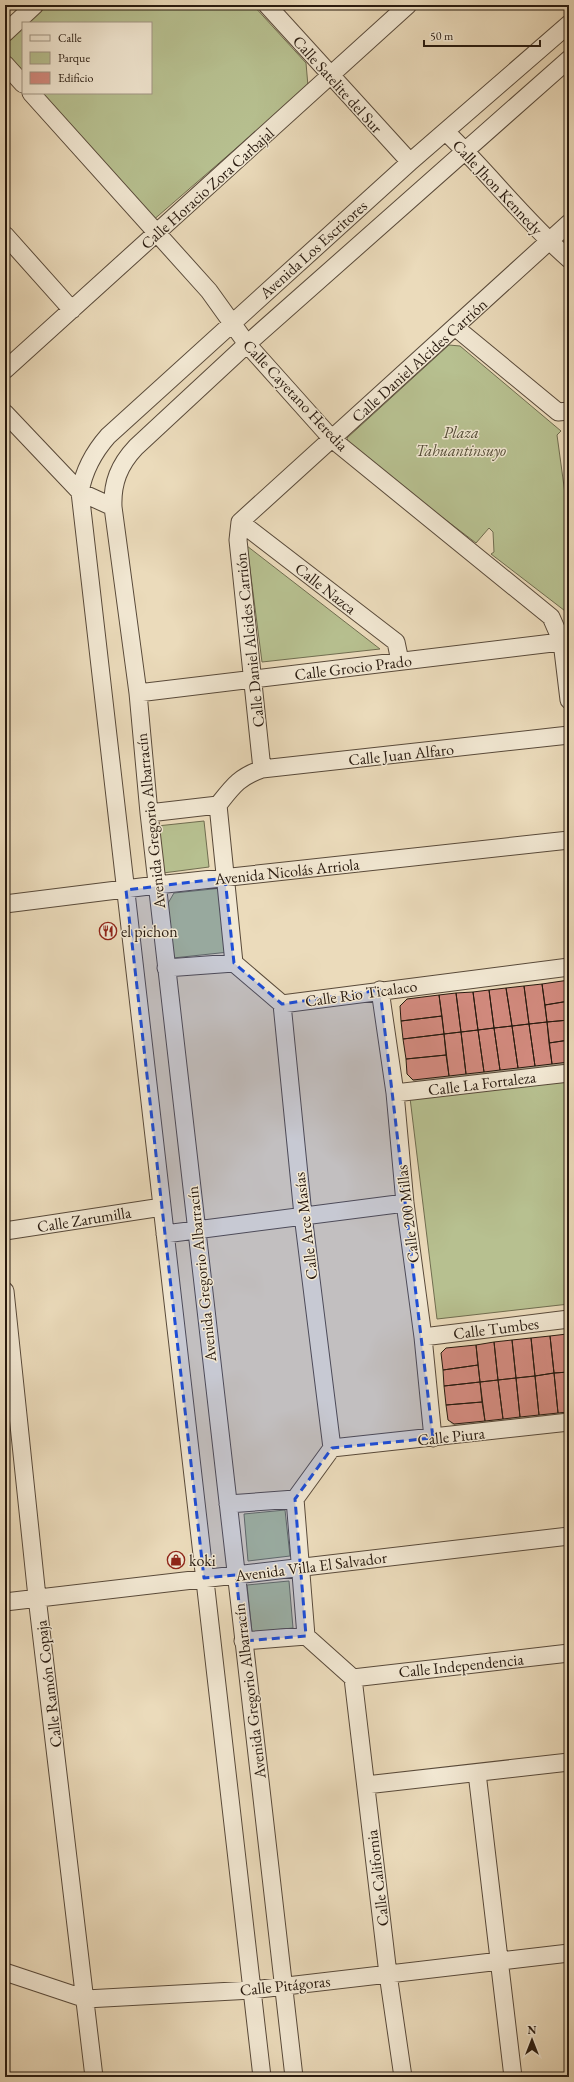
<svg xmlns="http://www.w3.org/2000/svg" width="574" height="2082" font-family="'EB Garamond',serif">
  <defs>
    <filter id="shadow"><feDropShadow dx="3.5" dy="3.5" stdDeviation="0" flood-color="#0004"/></filter>
  </defs>
  <rect width="100%" height="100%" fill="#ebdbbb"/>
  <filter id="stains"><feTurbulence type="fractalNoise" baseFrequency=".005" numOctaves="4"/><feColorMatrix values="0 0 0 0 .2 0 0 0 0 .09 0 0 0 0 .02 0 0 0 .5 -.17"/></filter>
  <radialGradient id="worn" r=".72"><stop offset=".6" stop-color="#630" stop-opacity="0"/><stop offset="1" stop-color="#630" stop-opacity=".3"/></radialGradient>
  <!-- green -->
  <path fill="#b7c090" stroke="#706d50" d="M43 5H253L306 63 308 86 151 222 35 93H151V23H23V80L5 59V39Z
    M449 345 460 346 561 431 557 435 569 523V614L491 554 494 552 493 532 489 528 476 543 349 446 347 438Z
    M247 546 380 649 262 662Z
    M204 821 209 867 163 873 157 826Z
    M222 888 229 952 173 958 167 905 174 893Z
    M569 1080V1304L437 1319 410 1098Z
    M285 1510 290 1556 248 1561 244 1514Z
    M289 1581 293 1628 252 1632 247 1585Z"/>
  <!-- building -->
  <path fill="#d28a7e" stroke="#281a0f" filter="url(#shadow)" d="M569 980V1001L545 1005 542 984Z
    M542 984 547 1022 529 1024 524 986Z
    M524 986 529 1024 512 1026 506 988Z
    M506 988 512 1026 494 1028 489 990Z
    M489 990 494 1028 478 1030 473 992Z
    M473 992 478 1030 461 1032 456 993Z
    M456 993 461 1032 444 1034 439 995Z
    M439 995 442 1016 401 1021 400 1006 407 999Z
    M569 1001V1020L547 1022 545 1005Z
    M442 1016 444 1034 403 1039 401 1021Z
    M569 1020V1040L549 1043 547 1022Z
    M547 1022 552 1064 535 1066 529 1024Z
    M529 1024 535 1066 518 1068 512 1026Z
    M512 1026 518 1068 500 1070 494 1028Z
    M494 1028 500 1070 484 1072 478 1030Z
    M478 1030 484 1072 466 1074 461 1032Z
    M461 1032 466 1074 449 1076 444 1034Z
    M444 1034 446 1055 406 1059 403 1039Z
    M569 1040V1062L552 1064 549 1043Z
    M446 1055 449 1076 413 1080 407 1074 406 1059Z
    M567 1334 569 1372 554 1373 550 1336Z
    M550 1336 554 1373 535 1376 531 1338Z
    M531 1338 535 1376 516 1378 512 1340Z
    M512 1340 516 1378 498 1380 494 1342Z
    M494 1342 498 1380 480 1382 476 1345Z
    M476 1345 478 1365 443 1370 441 1353 446 1348Z
    M478 1365 480 1382 444 1386 443 1370Z
    M569 1372V1412L558 1413 554 1373Z
    M554 1373 558 1413 539 1415 535 1376Z
    M535 1376 539 1415 520 1417 516 1378Z
    M516 1378 520 1417 503 1419 498 1380Z
    M498 1380 503 1419 485 1421 480 1382Z
    M480 1382 482 1402 446 1405 444 1386Z
    M482 1402 485 1421 454 1424 448 1420 446 1405Z"/>
  <g fill="none" stroke-linecap="round" stroke-linejoin="round">
    <defs>
      <path id="minor" d="M267 5 410 162
        M5 33 35 5
        M5 64 23 84
        M31 93 209 291 247 344 332 439 551 617 562 642 569 700
        M446 132C488 172 524 220 569 259
        M5 235 72 310
        M455 327 558 412 569 411
        M5 370 408 5
        M5 413 80 492 113 507
        M240 522 396 642 400 661
        M138 693 569 641
        M262 769 238 540 240 522 569 223
        M149 813 218 805
        M5 904 157 885 569 840
        M234 963 218 805C233 786 239 777 262 769L569 735
        M166 968 234 963 282 1004 569 967
        M380 990 395 1093 405 1203 423 1337 433 1438
        M282 1004 303 1215 332 1448
        M395 1093 569 1073
        M5 1231 162 1207
        M165 1234 405 1203
        M5 1291 37 1597 94 2077
        M423 1337 569 1319
        M332 1448 569 1422
        M295 1499 306 1636
        M228 1504 295 1499 332 1448
        M5 1602 569 1536
        M243 1641 306 1636 353 1678
        M353 1678 388 1974 403 2077
        M353 1678 569 1653
        M477 1773 513 2077
        M366 1785 569 1762
        M5 1972 86 1999 252 1990 569 1953
        M262 2077 80 492C84 470 93 453 108 436L410 162 569 24
        M294 2077 149 813 138 693 113 507C112 483 119 465 136 447L247 344 569 59"/>
    </defs>
    <!-- minor casing -->
    <use href="#minor" stroke="#594a3a" stroke-width="19"/>
    <!-- minor -->
    <use href="#minor" stroke="#f2e8d3" stroke-width="17"/>
  </g>
  <!-- marked area -->
  <path fill="#1d4ed8" fill-opacity="0.2" stroke="#1d4ed8" stroke-width="3" stroke-dasharray="8 5" stroke-linejoin="round" d="M225 878 234 963 282 1004 380 990 433 1438 332 1448 295 1499 306 1636 243 1641 236 1575 204 1578 126 890Z"/>
  <!-- icons -->
  <defs>
    <symbol id="restaurant-ring" viewBox="-11 -11 22 22"><circle r="9.5" fill="#f2e8d3" stroke="#8f2418" stroke-width="1.5"/><path d="M-5-6h1v4h1v-4h1v4h1v-4h1v5L-1.5 .5V6h-2V.5L-5-1ZM5-6V6H3V1.5H1.5Q1.5-4 5-6Z" fill="#8f2418"/></symbol>
    <symbol id="shop-ring" viewBox="-11 -11 22 22"><circle r="9.5" fill="#f2e8d3" stroke="#8f2418" stroke-width="1.5"/><path d="M-5-2.5h2.3a2.7 3.5 0 0 1 5.4 0H5L5.5 6h-11ZM-1.5-2.5h3a1.5 2.3 0 0 0-3 0Z" fill="#8f2418"/></symbol>
  </defs>
  <g fill-rule="evenodd">
    <use href="#restaurant-ring" x="98" y="921" width="20" height="20"/>
    <use href="#shop-ring" x="166" y="1550" width="20" height="20"/>
  </g>
  <g text-anchor="middle" stroke-width="3" stroke-linejoin="round" paint-order="stroke">
    <!-- street labels -->
    <g font-size="16" fill="#281a0f" stroke="#f2e8d3">
      <text transform="translate(338 84) rotate(48)" y="6">Calle Satelite del Sur</text>
      <text transform="translate(498 187) rotate(47)" y="6">Calle Jhon Kennedy</text>
      <text transform="translate(207 188) rotate(-42)" y="6">Calle Horacio Zora Carbajal</text>
      <text transform="translate(313 249) rotate(-42)" y="6">Avenida Los Escritores</text>
      <text transform="translate(419 360) rotate(-42)" y="6">Calle Daniel Alcides Carrión</text>
      <text transform="translate(296 395) rotate(47)" y="6">Calle Cayetano Heredia</text>
      <text transform="translate(326 588) rotate(38)" y="6">Calle Nazca</text>
      <text transform="translate(249 640) rotate(-96)" y="6">Calle Daniel Alcides Carrión</text>
      <text transform="translate(353 667) rotate(-7)" y="6">Calle Grocio Prado</text>
      <text transform="translate(401 754) rotate(-6)" y="6">Calle Juan Alfaro</text>
      <text transform="translate(150 821) rotate(-96)" y="6">Avenida Gregorio Albarracín</text>
      <text transform="translate(287 871) rotate(-6)" y="6">Avenida Nicolás Arriola</text>
      <text transform="translate(361 993) rotate(-8)" y="6">Calle Rio Ticalaco</text>
      <text transform="translate(482 1083) rotate(-7)" y="6">Calle La Fortaleza</text>
      <text transform="translate(407 1214) rotate(-97)" y="6">Calle 200 Millas</text>
      <text transform="translate(84 1219) rotate(-9)" y="6">Calle Zarumilla</text>
      <text transform="translate(305 1226) rotate(-97)" y="6">Calle Arce Masías</text>
      <text transform="translate(201 1274) rotate(-96)" y="6">Avenida Gregorio Albarracín</text>
      <text transform="translate(496 1328) rotate(-7)" y="6">Calle Tumbes</text>
      <text transform="translate(451 1436) rotate(-6)" y="6">Calle Piura</text>
      <text transform="translate(311 1566) rotate(-7)" y="6">Avenida Villa El Salvador</text>
      <text transform="translate(461 1665) rotate(-6)" y="6">Calle Independencia</text>
      <text transform="translate(48 1684) rotate(-97)" y="6">Calle Ramón Copaja</text>
      <text transform="translate(249 1691) rotate(-97)" y="6">Avenida Gregorio Albarracín</text>
      <text transform="translate(377 1878) rotate(-97)" y="6">Calle California</text>
      <text transform="translate(285 1985) rotate(-6)" y="6">Calle Pitágoras</text>
    </g>
    <!-- park labels -->
    <g font-size="16" font-style="italic" fill="#534c36" stroke="#f2e8d3">
      <text x="461" y="438">Plaza<tspan x="461" dy="18">Tahuantinsuyo</tspan></text>
    </g>
    <!-- poi labels -->
    <g font-size="16" fill="#281a0f" stroke="#f2e8d3" text-anchor="start">
      <text x="121" y="937">el pichon</text>
      <text x="189" y="1566">koki</text>
    </g>
  </g>
  <!-- margin -->
  <rect width="574" height="2082" fill="none" stroke="#ebdbbb" stroke-width="20"/>
  <rect x="6" y="6" width="562" height="2070" fill="none" stroke="#281a0f" stroke-width="2"/>
  <rect x="10" y="10" width="554" height="2062" fill="none" stroke="#281a0f"/>
  <!-- legend -->
  <rect x="22" y="22" width="130" height="72" fill="#f2e8d3" stroke="#a19685"/>
  <rect x="30" y="35" width="20" height="6" fill="#f2e8d3" stroke="#a19685"/>
  <text x="58" y="42" font-size="12" fill="#281a0f">Calle</text>
  <rect x="30" y="52" width="20" height="12" fill="#b7c090" stroke="#a19685"/>
  <text x="58" y="62" font-size="12" fill="#281a0f">Parque</text>
  <rect x="30" y="72" width="20" height="12" fill="#d28a7e" stroke="#a19685"/>
  <text x="58" y="82" font-size="12" fill="#281a0f">Edificio</text>
  <!-- north arrow -->
  <g transform="translate(532 2040)" stroke="#f2e8d3" stroke-width="3" paint-order="stroke">
  <path d="M0-3L7 15L0 10L-7 15Z" fill="#281a0f"/>
  <text y="-6" font-size="11" font-weight="bold" text-anchor="middle" fill="#281a0f">N</text>
  </g>
  <!-- scale -->
  <path d="M424 40v6h116v-6" fill="none" stroke="#281a0f" stroke-width="2"/>
  <text x="430" y="40" font-size="12" fill="#281a0f" stroke="#f2e8d3" stroke-width="3" paint-order="stroke">50 m</text>
  <rect width="100%" height="100%" filter="url(#stains)"/>
  <rect width="100%" height="100%" fill="url(#worn)"/>
</svg>
